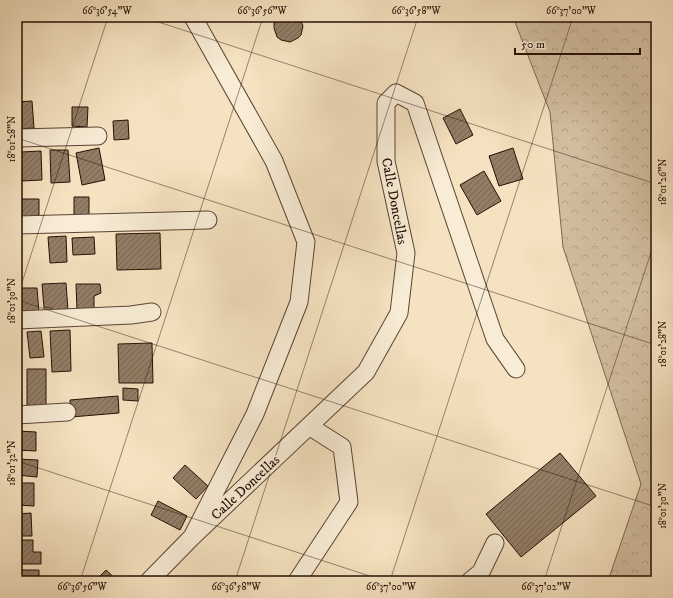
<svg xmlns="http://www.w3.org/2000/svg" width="673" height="598" font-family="'IM FELL DW Pica',serif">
  <defs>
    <pattern id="forest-crowns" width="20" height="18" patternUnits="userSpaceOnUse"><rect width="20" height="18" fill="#d2bea0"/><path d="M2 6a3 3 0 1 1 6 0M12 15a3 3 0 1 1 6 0" fill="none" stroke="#b4a288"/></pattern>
    <pattern id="building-hatch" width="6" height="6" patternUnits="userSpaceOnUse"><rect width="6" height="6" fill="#927d66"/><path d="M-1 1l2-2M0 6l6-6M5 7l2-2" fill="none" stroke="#776552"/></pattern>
  </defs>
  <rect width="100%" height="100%" fill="#f5e2c0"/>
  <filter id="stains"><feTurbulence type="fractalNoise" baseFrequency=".005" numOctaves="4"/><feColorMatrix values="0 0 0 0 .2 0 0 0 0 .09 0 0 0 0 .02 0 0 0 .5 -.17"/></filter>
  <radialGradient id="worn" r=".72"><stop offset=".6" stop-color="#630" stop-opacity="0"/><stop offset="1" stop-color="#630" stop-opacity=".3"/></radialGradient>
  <!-- forest -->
  <path fill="url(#forest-crowns)" stroke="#7c6752" d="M513 17H656V581H608L641 484 563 247 550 112Z"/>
  <!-- building -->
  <path fill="url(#building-hatch)" stroke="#261005" d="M279 17H299L303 26 301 35 298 38 290 42 281 40 277 37 274 28V23Z
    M32 101 34 128 19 129 17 102Z
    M72 107H88L87 127 72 126Z
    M460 109 473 135 456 144 443 118Z
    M128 120 129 139 114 140 113 121Z
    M99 148 105 180 82 185 76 153Z
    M513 148 523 179 499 186 489 156Z
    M50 150H68L70 182 51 183Z
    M41 151 42 180 22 181 21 152Z
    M484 171 501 201 477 215 460 185Z
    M74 197H89V218H74Z
    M21 199H39V219L21 220Z
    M160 233 161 269 117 270 116 234Z
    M66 236 67 262 50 263 48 237Z
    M94 237 95 254 73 255 72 238Z
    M66 283 68 311 52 312V308H44L42 284Z
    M76 284H100L101 293 94 296V310H77Z
    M20 288H37L39 313 21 314Z
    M70 330 71 371 52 372 50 331Z
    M41 331 44 357 30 358 27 332Z
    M152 343 153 383H119L118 344Z
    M27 369H46V408H27Z
    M17 370 21 400 17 401Z
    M123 388 138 389V401L123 400Z
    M118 396 119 413 71 417 70 400Z
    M17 431 36 432V451L17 450Z
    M560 453 596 496 521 557 486 514Z
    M17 459 38 460 37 477 17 475Z
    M185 465 208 486 196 499 173 478Z
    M17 483H34V506L17 505Z
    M158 501 187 516 180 530 151 515Z
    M31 513 32 536H17V514Z
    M17 540H33V552H41V564H17Z
    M17 570H39V581H17Z
    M106 570 118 581H95Z"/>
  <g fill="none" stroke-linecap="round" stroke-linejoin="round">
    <defs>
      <path id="street" d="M17 138 98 136
        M17 225 208 220
        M17 320 131 315 152 312
        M17 415 67 412
        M192 537 366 372 399 313 406 253 386 161V103L396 93 415 103 495 339 516 369
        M149 581 192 537 255 414 299 302 306 242 274 161 193 17
        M297 581 349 502 342 447 309 426
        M470 581 481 572 495 543"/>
    </defs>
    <!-- street casing -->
    <use href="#street" stroke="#5a4434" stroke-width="19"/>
    <!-- street -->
    <use href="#street" stroke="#f8ecd6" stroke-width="17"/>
  </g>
  <!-- ticks -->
  <path fill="none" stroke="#261005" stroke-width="1" stroke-opacity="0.45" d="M143 17 656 184M641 17 656 22M17 138 656 345M17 298 108 17M17 300 656 507M17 461 385 581M80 581 263 17M235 581 418 17M390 581 573 17M544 581 656 237"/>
  <g text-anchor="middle" stroke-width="3.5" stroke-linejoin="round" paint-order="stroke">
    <!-- street labels -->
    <g font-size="14" fill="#261005" stroke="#f8ecd6">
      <text transform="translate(395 201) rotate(79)" y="5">Calle Doncellas</text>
      <text transform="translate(245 487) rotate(-43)" y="5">Calle Doncellas</text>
    </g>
  </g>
  <!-- margin -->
  <rect width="673" height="598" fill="none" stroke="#f5e2c0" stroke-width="44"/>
  <!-- scale -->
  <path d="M515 48v6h125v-6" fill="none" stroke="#261005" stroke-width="2"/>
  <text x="521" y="48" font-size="12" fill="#261005" stroke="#f8ecd6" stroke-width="3" paint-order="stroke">50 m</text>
  <rect x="22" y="22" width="629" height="554" fill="none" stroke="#261005" stroke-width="1.5"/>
  <g font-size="10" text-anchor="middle" fill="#261005">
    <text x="107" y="14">66°36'54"W</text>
    <text x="262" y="14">66°36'56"W</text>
    <text x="416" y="14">66°36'58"W</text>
    <text x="571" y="14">66°37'00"W</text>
    <text transform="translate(11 139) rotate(-90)" y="4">18°01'28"N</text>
    <text transform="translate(662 182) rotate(-90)" y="4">18°01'26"N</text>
    <text transform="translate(11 301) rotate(-90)" y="4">18°01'30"N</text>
    <text transform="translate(662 344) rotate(-90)" y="4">18°01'28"N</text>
    <text transform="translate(11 463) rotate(-90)" y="4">18°01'32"N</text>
    <text transform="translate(662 506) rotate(-90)" y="4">18°01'30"N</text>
    <text x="82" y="590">66°36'56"W</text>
    <text x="236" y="590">66°36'58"W</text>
    <text x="391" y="590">66°37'00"W</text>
    <text x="546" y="590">66°37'02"W</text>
  </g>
  <rect width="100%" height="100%" filter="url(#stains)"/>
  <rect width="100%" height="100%" fill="url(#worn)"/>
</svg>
